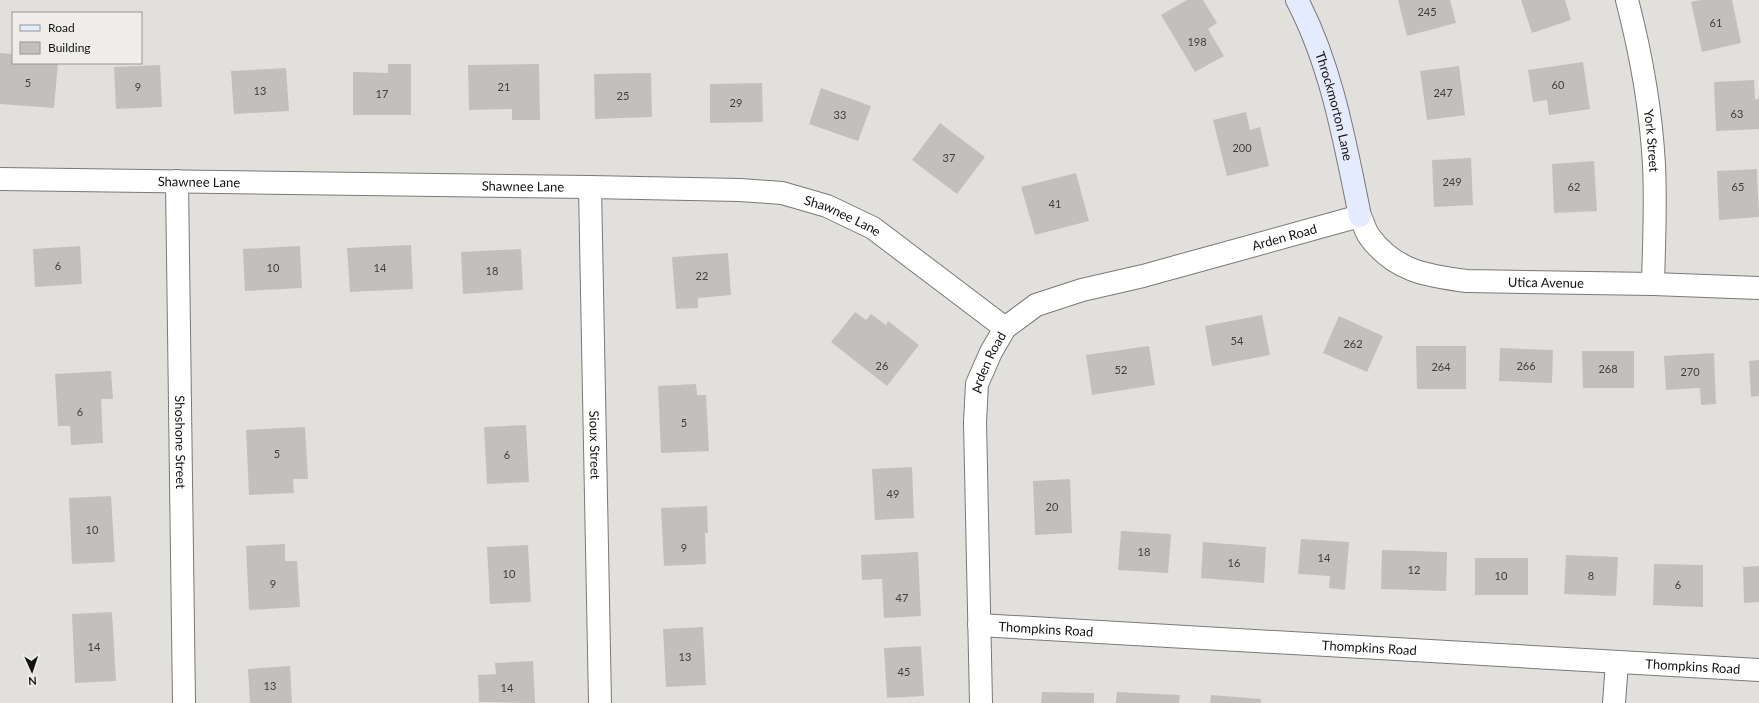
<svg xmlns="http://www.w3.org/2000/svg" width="1759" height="703" font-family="Lato,sans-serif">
  <rect width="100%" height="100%" fill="#e2e0dd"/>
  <!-- building -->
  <path fill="#c2c0be" d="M1187 0H1203L1217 23 1208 29 1224 56 1195 72 1161 15Z
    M1398 0H1450L1456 23 1407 36Z
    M1521 0H1565L1571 20 1532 33Z
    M1700 0H1732L1741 43 1702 52 1691 2Z
    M0 53 13 54V63H58L54 108 0 104Z
    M1583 62 1590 109 1549 115 1547 100 1533 102 1528 70Z
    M388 64H411V115H353V72L388 73Z
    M539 64 540 120H512V109L469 110 468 65Z
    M160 65 162 107 116 109 114 67Z
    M1459 66 1465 115 1427 120 1420 71Z
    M286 68 289 111 234 114 231 71Z
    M651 73 652 117 595 119 594 74Z
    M1754 80 1755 99H1759V129L1716 131 1714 82Z
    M762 83 763 122 710 123V84Z
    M821 88 871 106 858 141 809 124Z
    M1246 112 1250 130 1260 127 1269 166 1227 176 1213 120Z
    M940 123 985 157 957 194 912 160Z
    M1471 158 1473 205 1434 207 1432 160Z
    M1594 161 1597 211 1554 213 1552 164Z
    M1757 169 1759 217 1719 220 1717 171Z
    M1076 173 1089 221 1035 235 1021 187Z
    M411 245 413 289 350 292 347 248Z
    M80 246 82 284 35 287 33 249Z
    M300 246 302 288 245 291 243 249Z
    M521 249 523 290 463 294 461 252Z
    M728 253 731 295 698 298V308L676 309 672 257Z
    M855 312 866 320 871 314 886 325 888 321 919 345 887 386 831 342Z
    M1262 315 1270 355 1212 366 1205 326Z
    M1339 316 1383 336 1367 372 1323 353Z
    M1149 346 1155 385 1092 395 1086 355Z
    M1416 346H1466V389H1417Z
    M1500 348 1553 350 1552 383 1499 381Z
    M1582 351H1634V388H1583Z
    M1714 353 1716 404 1701 405 1700 388 1666 390 1664 356Z
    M1759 360V396L1751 397 1749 361Z
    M111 371 113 399H101L103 443 71 445 70 426H58L55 374Z
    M696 384 697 395H706L709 451 661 453 658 386Z
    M526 425 529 482 487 484 484 427Z
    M305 427 308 479H293L294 493 249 495 246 430Z
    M912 467 914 518 875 520 872 469Z
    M1070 479 1072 533 1035 535 1033 481Z
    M111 496 115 562 72 564 69 498Z
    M707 506 708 533H705L706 564 664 566 661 508Z
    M1121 531 1171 534 1168 573 1118 570Z
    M1301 539 1349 542 1345 590 1329 588 1330 576 1298 574Z
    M1203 542 1266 547 1264 583 1201 578Z
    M285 544V561H297L300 607 249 610 246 546Z
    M528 545 531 602 490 604 487 547Z
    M1382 550 1447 552 1446 591 1381 589Z
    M918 552 921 616 884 618 882 579 862 580 861 555Z
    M1566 555 1618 557 1616 596 1564 594Z
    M1475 558H1528V595H1475Z
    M1654 564 1703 565V607L1653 605Z
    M1759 566V602L1744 603 1743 567Z
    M112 612 116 681 75 683 72 614Z
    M703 627 706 685 666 687 663 629Z
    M921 646 924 696 887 698 884 648Z
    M533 661 535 703 479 702 478 675 496 674 495 663Z
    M290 666 292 703H250L248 669Z
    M1042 692 1094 693V703H1041Z
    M1117 692 1180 695 1179 703H1116Z
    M1211 695 1261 699V703H1210Z"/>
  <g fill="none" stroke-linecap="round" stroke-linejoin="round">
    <defs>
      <g id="street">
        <path id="s1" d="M1627 0C1641 54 1651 109 1654 165 1656 204 1654 244 1653 284"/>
        <path id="s2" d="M0 179 590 187 740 190 782 193 827 206 873 228 1005 328"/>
        <path id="s3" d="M177 181 184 703"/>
        <path id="s4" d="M590 187 600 703"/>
        <path id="s5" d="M979 625 1759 670"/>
        <path id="s6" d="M981 703 975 422 977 384 991 352 1005 328 1036 305 1082 290 1143 276 1360 216C1363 222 1365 230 1369 236 1394 271 1427 276 1467 281L1653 284 1759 288"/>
        <path d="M1614 703 1617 662"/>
      </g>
      <g id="secondary">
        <path id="s7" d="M1297 0C1332 67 1345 143 1360 216"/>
      </g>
    </defs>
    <!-- street casing -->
    <use href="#street" stroke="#7b7977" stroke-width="24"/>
    <!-- secondary casing -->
    <use href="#secondary" stroke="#7b7977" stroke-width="24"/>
    <!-- street -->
    <use href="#street" stroke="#fff" stroke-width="22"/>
    <!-- secondary -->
    <use href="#secondary" stroke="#e5ebfe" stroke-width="22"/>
  </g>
  <g text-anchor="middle" stroke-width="3" stroke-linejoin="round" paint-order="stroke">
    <!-- number labels -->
    <g font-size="11" fill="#3f3e3d">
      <text x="1427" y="16">245</text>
      <text x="1716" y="27">61</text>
      <text x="1197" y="46">198</text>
      <text x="28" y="87">5</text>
      <text x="1558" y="89">60</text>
      <text x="138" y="91">9</text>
      <text x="504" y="91">21</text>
      <text x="260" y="95">13</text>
      <text x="1443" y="97">247</text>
      <text x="382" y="98">17</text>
      <text x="623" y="100">25</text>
      <text x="736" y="107">29</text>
      <text x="1737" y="118">63</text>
      <text x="840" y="119">33</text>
      <text x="1242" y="152">200</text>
      <text x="949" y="162">37</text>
      <text x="1452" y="186">249</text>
      <text x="1574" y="191">62</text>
      <text x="1738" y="191">65</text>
      <text x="1055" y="208">41</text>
      <text x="58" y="270">6</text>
      <text x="273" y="272">10</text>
      <text x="380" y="272">14</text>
      <text x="492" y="275">18</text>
      <text x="702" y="280">22</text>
      <text x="1237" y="345">54</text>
      <text x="1353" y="348">262</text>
      <text x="882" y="370">26</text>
      <text x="1526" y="370">266</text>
      <text x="1441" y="371">264</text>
      <text x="1608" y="373">268</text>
      <text x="1121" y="374">52</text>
      <text x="1690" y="376">270</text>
      <text x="80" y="416">6</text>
      <text x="684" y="427">5</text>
      <text x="277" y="458">5</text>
      <text x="507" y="459">6</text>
      <text x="893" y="498">49</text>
      <text x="1052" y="511">20</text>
      <text x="92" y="534">10</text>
      <text x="684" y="552">9</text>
      <text x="1144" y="556">18</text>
      <text x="1324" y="562">14</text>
      <text x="1234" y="567">16</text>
      <text x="1414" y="574">12</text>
      <text x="509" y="578">10</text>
      <text x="1501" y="580">10</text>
      <text x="1591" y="580">8</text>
      <text x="273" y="588">9</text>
      <text x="1678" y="589">6</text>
      <text x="902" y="602">47</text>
      <text x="94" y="651">14</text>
      <text x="685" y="661">13</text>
      <text x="904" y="676">45</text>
      <text x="270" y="690">13</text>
      <text x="507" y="692">14</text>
    </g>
    <!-- street labels -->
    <g font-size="13" fill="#131312" stroke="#efedea">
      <text dy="5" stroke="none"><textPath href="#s7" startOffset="113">Throckmorton Lane</textPath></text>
      <text dy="5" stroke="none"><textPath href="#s1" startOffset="143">York Street</textPath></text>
      <text dy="5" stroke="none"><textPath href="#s2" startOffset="199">Shawnee Lane</textPath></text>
      <text dy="5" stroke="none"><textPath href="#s2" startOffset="523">Shawnee Lane</textPath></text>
      <text dy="5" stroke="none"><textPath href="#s2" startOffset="847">Shawnee Lane</textPath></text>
      <text dy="5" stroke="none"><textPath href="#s6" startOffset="678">Arden Road</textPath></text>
      <text dy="5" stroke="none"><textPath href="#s6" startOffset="969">Utica Avenue</textPath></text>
      <text dy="5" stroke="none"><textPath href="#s6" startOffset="343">Arden Road</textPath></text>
      <text dy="5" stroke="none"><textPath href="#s3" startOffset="261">Shoshone Street</textPath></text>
      <text dy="5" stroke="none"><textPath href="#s4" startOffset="258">Sioux Street</textPath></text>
      <text dy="5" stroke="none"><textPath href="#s5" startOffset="67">Thompkins Road</textPath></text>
      <text dy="5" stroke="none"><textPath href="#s5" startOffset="391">Thompkins Road</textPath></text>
      <text dy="5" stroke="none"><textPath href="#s5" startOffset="715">Thompkins Road</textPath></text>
    </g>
  </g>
  <!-- legend -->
  <rect x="12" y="12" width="130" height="52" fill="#efedea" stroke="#979694"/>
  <rect x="20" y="25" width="20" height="6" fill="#e5ebfe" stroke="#979694"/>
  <text x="48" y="32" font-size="12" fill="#131312">Road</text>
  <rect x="20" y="42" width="20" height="12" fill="#c2c0be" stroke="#979694"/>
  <text x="48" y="52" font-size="12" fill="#131312">Building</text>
  <!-- north arrow -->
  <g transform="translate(32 671) rotate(177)" stroke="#efedea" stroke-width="3" paint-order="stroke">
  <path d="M0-3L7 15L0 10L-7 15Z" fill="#131312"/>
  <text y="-6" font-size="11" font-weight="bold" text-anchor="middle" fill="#131312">N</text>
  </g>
</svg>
